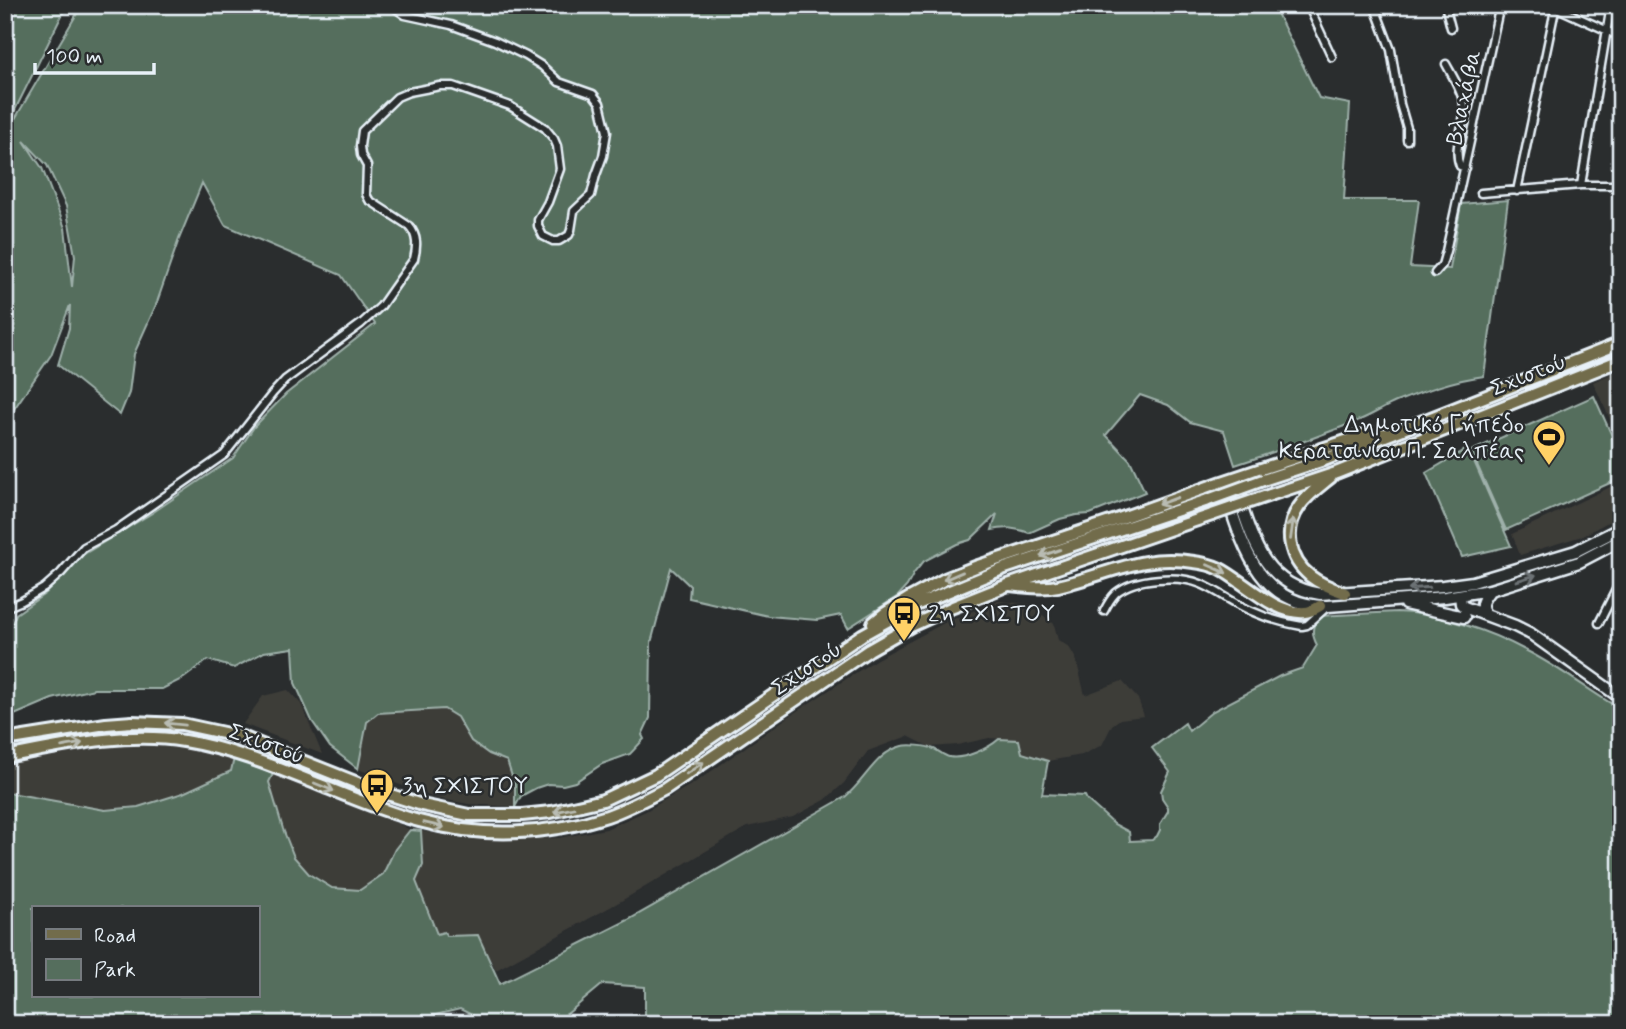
<svg xmlns="http://www.w3.org/2000/svg" width="1626" height="1029" font-family="Mynerve,sans-serif">
  <rect width="100%" height="100%" fill="#2a2d2e"/>
  <filter id="ink" filterUnits="userSpaceOnUse"><feTurbulence type="fractalNoise" baseFrequency=".0143" numOctaves="2"/><feDisplacementMap in="SourceGraphic" scale="14" xChannelSelector="R" yChannelSelector="G"/><feConvolveMatrix kernelMatrix="1 2 1 2 8 2 1 2 1" color-interpolation-filters="sRGB"/></filter>
  <g filter="url(#ink)">
    <!-- built -->
    <path fill="#3e3d39" d="M1621 370V443L1593 382Z
      M1621 482V515L1582 536 1520 555 1512 534Z
      M998 601 1029 604 1054 624 1058 640 1069 647 1076 659 1085 695 1122 681 1138 699 1144 716 1120 719 1112 725 1102 745 1082 755 1048 761 1022 753 1019 740 989 738 957 745 930 747 908 736 868 751 844 783 825 800 793 817 747 827 621 901 496 970 478 936 452 937 437 934 416 881 423 865 421 831 461 838 505 840 558 838 606 829 646 811 696 782 794 713 877 659 948 621Z
      M288 690 301 704 322 754 243 724 263 696Z
      M444 709 457 717 471 741 489 754 507 760 515 786V807L469 804 435 798 358 769 367 722 379 713Z
      M160 745 196 747 234 758 231 771 183 793 138 807 105 810 5 792V763L113 746Z
      M273 774 385 816 410 830 395 849 383 874 360 890 332 888 309 874 294 857 283 829 269 782Z"/>
    <!-- green -->
    <path fill="#556e5d" stroke="#9eb0aa" stroke-width="2" fill-rule="evenodd" d="M5 5H67L10 120 12 124 82 5H1273L1319 98 1350 104 1344 200H1419L1410 267 1450 269 1461 204 1508 200 1484 376C1453 380 1424 391 1396 402 1384 407 1374 414 1362 419 1320 436 1278 451 1235 465L1224 431 1190 422 1168 405 1140 395 1106 435 1130 460 1145 492 1090 514 1076 515 1060 519 1029 533C1016 528 1006 527 992 530L997 514 970 540 957 544 924 561 914 573 907 586 898 596 848 628 841 615 817 620 768 616 689 598 690 586 671 568 651 643 650 718 642 735 644 739 630 754 602 764 575 782 563 785 548 784 536 788 521 796 515 807V786L507 761 489 754 471 741 457 717 444 709 378 713 367 722 358 769 330 747 312 721 295 683 293 648 264 652 234 668 208 660 184 678 162 689H94L52 699 5 719V641L16 614 46 593 81 556 152 513 233 458 254 427 286 394 375 324 341 275 225 225 202 183 179 239 156 305 134 354 129 393 120 415 58 365 69 328 70 305 51 355 5 422ZM24 141 47 165 66 206 75 256 72 287 65 228 42 168Z
      M1594 396 1621 456V478L1506 530 1471 451Z
      M1465 450 1470 452 1511 546 1462 557 1426 473Z
      M1397 612C1437 613 1490 631 1525 650 1555 665 1583 686 1612 704L1621 711V1024H645V987L603 984 555 1024H490L460 1009 398 1024H5V792L105 810 138 807 183 793 231 771 234 758 273 774 269 782 283 829 294 857 309 874 332 888 360 890 383 874 395 849 410 830 421 831 423 865 416 881 437 934 444 932 447 936 478 935 500 984 628 920 845 797C865 781 876 752 902 746 910 744 926 746 934 749 939 751 944 756 949 757 964 760 989 748 999 739L1019 740 1022 753 1048 761 1042 794 1085 796 1087 800 1114 824 1129 832 1130 841 1152 840 1157 836 1160 830V824L1168 811V807L1162 798 1161 791 1170 772 1152 748 1185 723 1189 731 1213 711 1280 676 1303 668 1317 645C1311 634 1312 627 1318 616ZM33 908H257V996H33Z"/>
    <g fill="none" stroke-linecap="round" stroke-linejoin="round">
      <defs>
        <path id="street" d="M1308 5 1332 57
          M1374 5 1391 50 1400 104 1407 128V140
          M1445 5 1451 28
          M1553 6 1621 37
          M1446 64C1453 77 1462 91 1464 105 1466 125 1452 147 1460 166L1465 168
          M1581 185 1611 5
          M1517 191 1556 5
          M1481 193 1581 185H1621
          M1435 273 1442 265 1446 251 1500 5
          M5 608 22 601 44 588 61 573 84 547 116 530 224 455 273 393 285 380 361 324 381 306 414 259C417 247 418 236 409 226L369 200 366 194 367 166 361 155 360 146 362 131 397 97 409 92 440 86H453L510 106 545 128 554 139 557 146 560 169 548 202 538 220V226L543 236 553 241H559L569 235 571 230 574 211 591 195 596 175 603 156 607 132 600 103 593 94 559 82 542 66 526 56 495 41 451 25 405 15 391 5
          M1104 611C1107 605 1111 598 1116 593 1135 577 1179 575 1201 584 1218 591 1233 603 1249 610 1266 618 1284 623 1302 626L1307 625 1328 606
          M1599 623 1621 580"/>
        <path id="secondary" d="M1222 482C1241 537 1254 607 1328 606L1445 597 1490 590 1579 562 1621 540
          M1234 484C1251 533 1260 585 1320 594L1443 586 1473 582 1576 551 1621 528
          M1460 595 1461 604 1464 607 1515 626 1531 634 1621 698
          M1405 604 1464 617
          M1486 615C1478 606 1483 599 1490 590"/>
        <path id="primary" d="M1331 477C1320 486 1307 495 1299 507 1283 530 1289 559 1310 576 1320 584 1333 589 1345 593
          M1263 480 1324 460 1621 343
          M1270 495 1336 473 1621 360
          M1010 585C1026 587 1043 589 1058 586 1108 575 1141 553 1194 562 1203 563 1212 565 1220 569 1245 582 1275 615 1305 612 1310 612 1315 609 1320 606
          M873 623 884 614 908 599 945 579 978 566 1116 520 1222 482 1367 434H1389
          M5 740 106 724 132 722 182 724 242 737 375 790 422 805 469 815H522L551 812 603 800 656 775 862 635 918 604 1005 568 1208 500
          M5 757C63 746 125 731 184 741 232 749 275 767 320 785 352 798 385 812 419 821 480 838 547 836 607 816 627 809 646 799 665 789L869 650 911 626 953 607 1008 585 1212 515"/>
      </defs>
      <!-- street casing -->
      <use href="#street" stroke="#e8f1f8" stroke-width="11"/>
      <!-- secondary casing -->
      <use href="#secondary" stroke="#e8f1f8" stroke-width="15"/>
      <!-- primary casing -->
      <use href="#primary" stroke="#e8f1f8" stroke-width="16"/>
      <!-- street -->
      <use href="#street" stroke="#2a2d2e" stroke-width="6"/>
      <!-- secondary -->
      <use href="#secondary" stroke="#2a2d2e" stroke-width="10"/>
      <!-- primary -->
      <use href="#primary" stroke="#726c4b" stroke-width="10"/>
      <defs>
        <path id="primary-bridge" d="M1208 500 1263 480
          M1212 515 1270 495"/>
      </defs>
      <!-- primary-bridge casing -->
      <use href="#primary-bridge" stroke="#e8f1f8" stroke-width="16" stroke-linecap="butt"/>
      <!-- primary-bridge -->
      <use href="#primary-bridge" stroke="#726c4b" stroke-width="10"/>
    </g>
    <!-- one-way arrows -->
    <defs><path id="oneway-shaft" d="M-6 0H5M1.5-3L5.5 0L1.5 3" fill="none" stroke-width="1.6" stroke-linecap="round" stroke-linejoin="round" transform="scale(1.75)"/></defs>
    <g stroke="#b9bcb3">
      <use href="#oneway-shaft" transform="translate(1168 501) rotate(160)"/>
      <use href="#oneway-shaft" transform="translate(1292 529) rotate(-82)"/>
      <use href="#oneway-shaft" transform="translate(1050 553) rotate(161)"/>
      <use href="#oneway-shaft" transform="translate(1217 569) rotate(24)"/>
      <use href="#oneway-shaft" transform="translate(953 576) rotate(157)"/>
      <use href="#oneway-shaft" transform="translate(175 724) rotate(-174)"/>
      <use href="#oneway-shaft" transform="translate(72 745) rotate(-10)"/>
      <use href="#oneway-shaft" transform="translate(695 768) rotate(-34)"/>
      <use href="#oneway-shaft" transform="translate(324 787) rotate(22)"/>
      <use href="#oneway-shaft" transform="translate(564 810) rotate(168)"/>
      <use href="#oneway-shaft" transform="translate(434 825) rotate(13)"/>
    </g>
    <g stroke="#6c7275">
      <use href="#oneway-shaft" transform="translate(1526 578) rotate(-17)"/>
      <use href="#oneway-shaft" transform="translate(1419 588) rotate(176)"/>
    </g>
  </g>
  <!-- icons -->
  <defs>
    <symbol id="stadium-pin" viewBox="-11 -11 22 30"><path d="M0 17L-7.5 6A9.5 9.5 0 1 1 7.5 6Z" fill="#ffd166" stroke="#2a2d2e"/><path d="M0-5a6.5 5 0 1 0 0 10a6.5 5 0 1 0 0-10ZM-3.5-1.8h7v3.6h-7Z" fill="#111"/></symbol>
    <symbol id="bus-pin" viewBox="-11 -11 22 30"><path d="M0 17L-7.5 6A9.5 9.5 0 1 1 7.5 6Z" fill="#ffd166" stroke="#2a2d2e"/><path d="M-5-6H5V4H4V6H2V4H-2V6H-4V4H-5ZM-3.5-4V0h7V-4ZM-3.5 1.2v1.5H-2V1.2ZM2 1.2v1.5H3.5V1.2Z" fill="#111"/></symbol>
  </defs>
  <g fill-rule="evenodd">
    <use href="#stadium-pin" x="1530" y="418" width="38" height="52"/>
    <use href="#bus-pin" x="885" y="594" width="38" height="52"/>
    <use href="#bus-pin" x="358" y="766" width="38" height="52"/>
  </g>
  <g text-anchor="middle" stroke-width="5" stroke-linejoin="round" paint-order="stroke">
    <!-- street labels -->
    <g font-size="23" fill="#e8f1f8" stroke="#2a2d2e">
      <text transform="translate(1463 97) rotate(-78)" y="8">Βλαχάβα</text>
      <text transform="translate(1528 374) rotate(-22)" y="8">Σχιστού</text>
      <text transform="translate(806 668) rotate(-34)" y="8">Σχιστού</text>
      <text transform="translate(267 743) rotate(20)" y="8">Σχιστού</text>
    </g>
    <!-- poi labels -->
    <g font-size="23" fill="#e8f1f8" stroke="#2a2d2e" text-anchor="start">
      <text x="1524" y="432" text-anchor="end">Δημοτικό Γήπεδο<tspan x="1524" dy="26">Κερατσινίου Π. Σαλπέας</tspan></text>
      <text x="928" y="621">2η ΣΧΙΣΤΟΥ</text>
      <text x="402" y="793">3η ΣΧΙΣΤΟΥ</text>
    </g>
  </g>
  <!-- margin -->
  <rect width="1626" height="1029" fill="none" stroke="#2a2d2e" stroke-width="28"/>
  <rect x="14" y="14" width="1598" height="1001" fill="none" stroke="#e8f1f8" stroke-width="2.5" filter="url(#ink)"/>
  <!-- legend -->
  <rect x="32" y="906" width="228" height="91" fill="#2a2d2e" stroke="#767b7f" stroke-width="2"/>
  <rect x="46" y="929" width="35" height="10" fill="#726c4b" stroke="#767b7f" stroke-width="2"/>
  <text x="94" y="942" font-size="21" fill="#e8f1f8">Road</text>
  <rect x="46" y="959" width="35" height="21" fill="#556e5d" stroke="#767b7f" stroke-width="2"/>
  <text x="94" y="976" font-size="21" fill="#e8f1f8">Park</text>
  <!-- scale -->
  <path d="M35 63v10h119v-10" fill="none" stroke="#e8f1f8" stroke-width="3.5"/>
  <text x="46" y="63" font-size="21" fill="#e8f1f8" stroke="#2a2d2e" stroke-width="5" paint-order="stroke">100 m</text>
</svg>
